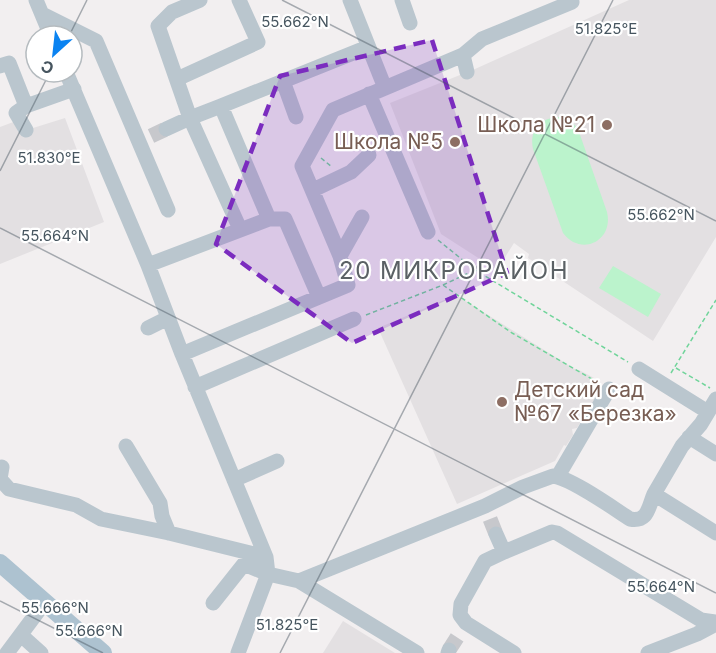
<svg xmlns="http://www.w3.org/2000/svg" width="716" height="653" font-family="Inter,sans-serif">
  <rect width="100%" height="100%" fill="#f2eff0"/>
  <!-- education -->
  <path fill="#e3e0e2" d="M629 0H716V237L653 341 528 258 529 254 514 243 497 270 441 234 390 103 475 69Z
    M65 118 104 222 0 264V127L16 121 33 128Z
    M456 295 578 371 579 370 594 378 597 396 589 409 584 410 585 415 577 428 572 429 573 435 566 446 564 445 555 461 457 504 378 328Z
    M343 621 395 653H323Z"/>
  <!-- green -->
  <path fill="#bbf3cc" d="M558 117 571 121 578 129 607 212C614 241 581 257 563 233L533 149C529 131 540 118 558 117Z
    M613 266 661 294 648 317 599 288Z"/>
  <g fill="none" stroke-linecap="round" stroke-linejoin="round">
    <!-- minor-tunnel -->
    <path stroke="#c7c8cc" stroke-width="15" stroke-dasharray="15 8" stroke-linecap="butt" d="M151 136 166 129
      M490 519 496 534
      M449 650 458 636"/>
    <!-- path -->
    <path stroke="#70d49a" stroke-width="1.5" stroke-dasharray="4.5 3" stroke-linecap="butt" d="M321 158 332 167
      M438 240 475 270 628 362
      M443 285 512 333 597 382
      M366 315 443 285 475 270
      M676 368 710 388
      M671 373 716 300"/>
    <!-- minor -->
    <path stroke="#bac6ce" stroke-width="15" d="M36 0 51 36
      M200 0 172 12 158 26 190 118 240 229
      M350 0 385 88
      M402 0 410 23
      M42 14 96 41 168 210
      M463 55 467 72
      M0 66 9 63 26 106 74 89
      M66 72 148 265 182 354 266 557 268 574 238 653
      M177 79 258 42 239 0
      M283 81 296 117
      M369 94 428 232
      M221 106 368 47
      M26 130 16 113 26 106
      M313 190 351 172 369 155
      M269 219H285L319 297
      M340 256 362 217
      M148 265 269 219 221 106 190 118 166 129
      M148 328 168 318
      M182 354 348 285 340 256 302 166 333 110 463 55 482 39 572 2 571 0
      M639 369 708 412
      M195 387 354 319
      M716 399 701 424 682 446 654 494 716 533
      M689 437 716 454
      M126 446 160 503 162 516 169 533
      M0 468 2 467 0 479 9 489 76 505 101 519 169 533 266 557
      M558 476 609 389
      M234 480 277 461
      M496 534 504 552
      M299 581 417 653
      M213 603 244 564 268 574 299 581 485 506 523 487 553 476C571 478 613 508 630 519 648 522 648 508 654 494
      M21 635 41 653
      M7 653 45 602
      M448 653 449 650
      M514 653 466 623 460 615 461 604 485 561 504 552 552 532 557 533 701 620 716 622
      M648 653 697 634 716 624"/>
    <!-- major -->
    <path stroke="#adc2d0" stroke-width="18" d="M0 563 103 653"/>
  </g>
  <!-- marked area -->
  <path fill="#7b2cbf" fill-opacity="0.2" stroke="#7b2cbf" stroke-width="4.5" stroke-dasharray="12 8" stroke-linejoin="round" d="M432 40 507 273 352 343 216 244 280 76Z"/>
  <!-- ticks -->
  <path fill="none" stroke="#46555f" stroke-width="1.5" stroke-opacity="0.45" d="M282 0 716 221M69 36 87 0M0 171 50 72M0 228 716 593M0 601 103 653M280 653 613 0"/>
  <!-- markers -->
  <g fill="#8d6e63" stroke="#fff" stroke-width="2">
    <circle cx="607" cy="125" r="6"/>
    <circle cx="455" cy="142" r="6"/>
    <circle cx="502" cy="402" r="6"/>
  </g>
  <g text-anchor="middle" stroke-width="4.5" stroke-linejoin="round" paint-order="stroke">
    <!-- education labels -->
    <g font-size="21" fill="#785e54" stroke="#fff" text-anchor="end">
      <text x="595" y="132">Школа №21</text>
      <text x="443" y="149">Школа №5</text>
      <text x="514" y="397" text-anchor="start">Детский сад<tspan x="514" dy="24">№67 «Березка»</tspan></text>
    </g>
    <!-- quarter labels -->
    <g font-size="24" letter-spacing="1.5" fill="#5b6165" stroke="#fff">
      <text x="454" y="279">20 МИКРОРАЙОН</text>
    </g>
  </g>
  <g font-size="15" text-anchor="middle" fill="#46555f" stroke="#fff" stroke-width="4.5" stroke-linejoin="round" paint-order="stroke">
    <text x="295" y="27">55.662°N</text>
    <text x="606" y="34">51.825°E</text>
    <text x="49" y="163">51.830°E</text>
    <text x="661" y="220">55.662°N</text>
    <text x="55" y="241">55.664°N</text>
    <text x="661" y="592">55.664°N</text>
    <text x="55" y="613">55.666°N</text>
    <text x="287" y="630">51.825°E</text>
    <text x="89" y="636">55.666°N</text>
  </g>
  <!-- north arrow -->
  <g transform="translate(54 54) rotate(207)"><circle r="28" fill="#ffffff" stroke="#b5bbbf" stroke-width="1.5"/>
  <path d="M0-4.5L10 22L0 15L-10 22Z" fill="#0b83f1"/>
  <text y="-9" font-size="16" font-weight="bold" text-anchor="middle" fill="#46555f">С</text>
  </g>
</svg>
